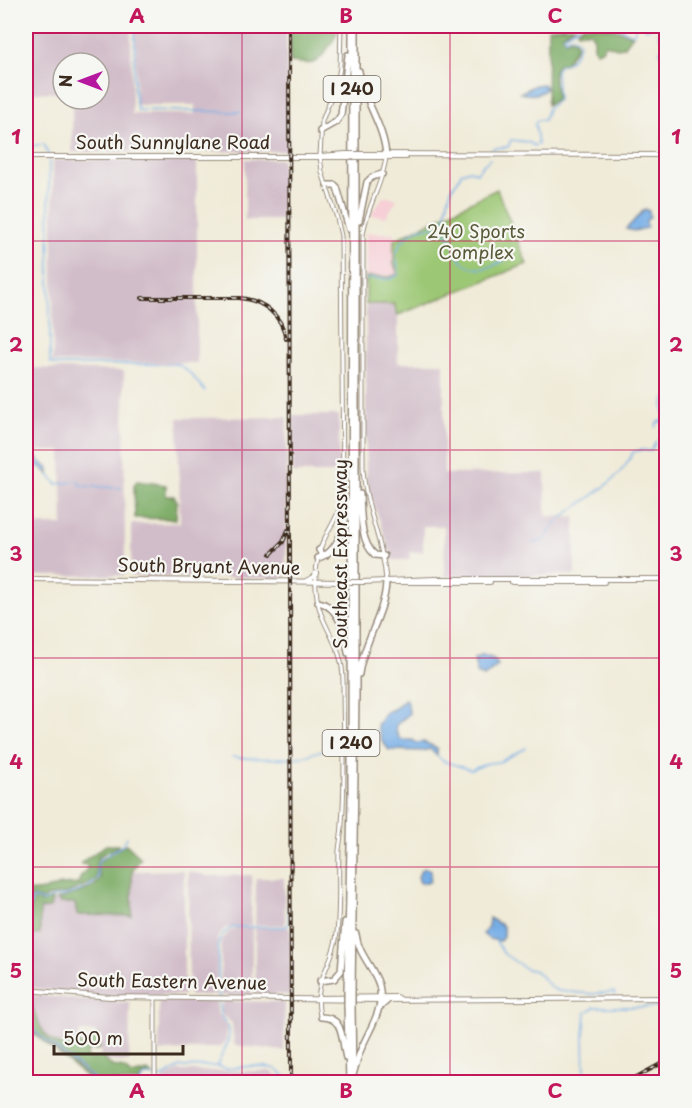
<svg xmlns="http://www.w3.org/2000/svg" width="692" height="1108" font-family="'Playpen Sans',sans-serif">
  <rect width="100%" height="100%" fill="#f6f6f2"/>
  <filter id="ink" filterUnits="userSpaceOnUse"><feTurbulence type="fractalNoise" baseFrequency=".0167" numOctaves="2"/><feDisplacementMap in="SourceGraphic" scale="12" xChannelSelector="R" yChannelSelector="G"/><feConvolveMatrix kernelMatrix="1 2 1 2 8 2 1 2 1" color-interpolation-filters="sRGB"/></filter>
  <filter id="wash" filterUnits="userSpaceOnUse"><feTurbulence type="fractalNoise" baseFrequency=".008" numOctaves="4" result="noise"/><feDisplacementMap in="SourceGraphic" scale="24" xChannelSelector="R" yChannelSelector="G"/><feGaussianBlur stdDeviation="1.35" result="paint"/><feColorMatrix in="noise" values="0 0 0 0 0 0 0 0 0 0 0 0 0 0 0 0 0 1.4 0 .05"/><feComposite in="paint" operator="in"/></filter>
  <g filter="url(#wash)">
    <rect width="100%" height="100%" fill="#f0ebd8"/>
    <!-- built -->
    <path fill="#f6cfd7" d="M383 197H392L397 200 386 217 370 215Z
      M366 233H395L394 264 398 274 390 277H366Z"/>
    <!-- industrial -->
    <path fill="#d1bdc9" d="M26 26H131L132 114H195V105H136V26H286L288 151 72 152V99H99V63H63V93L26 92Z
      M245 159H282V220H245Z
      M53 160H197V363L52 362 53 355Z
      M366 304 395 305 398 316V363H444V474L545 473 546 516 575 517V575L445 576 444 526H423V552H410L409 560H393L366 480Z
      M26 368 124 371 125 575 26 576V525H63L61 451H26Z
      M293 415H339V473H293Z
      M287 417 286 578 131 576V524L180 523 178 418Z
      M184 870V995L95 996 26 987V936L40 934V909L51 903 52 900 60 901 61 903H75L76 914 131 916 132 871Z
      M188 871 208 876 252 875 251 925 225 928 217 938 216 995 189 996Z
      M256 878H284L285 925H255Z
      M236 928H252V994L251 995 221 996V941L230 930Z
      M255 928H290V995L255 994Z
      M28 995 130 1003 129 1062 107 1061 101 1057 97 1032H79V1041L72 1045 58 1044 48 1037 39 1028Z
      M159 1001H216L218 1016 226 1026V1040L220 1047 159 1052Z
      M222 1001 285 1002 284 1051 234 1045 232 1023 222 1015Z
      M178 1071H272L283 1082H158Z"/>
    <!-- green -->
    <path fill="#9cc774" stroke="#6c7849" stroke-width="1.5" d="M497 189 527 264 398 315 394 304H366V277H390L398 274 394 264V240Z"/>
    <!-- forest -->
    <path fill="#7dac66" stroke="#5c6b42" stroke-width="1.5" d="M291 26H337C337 35 336 36 331 44 316 65 317 65 290 62Z
      M575 26 562 35 565 41 571 38 575 40 577 46 565 64H558C549 75 557 86 557 99L547 105 548 28Z
      M582 26C595 25 606 27 618 30 624 31 627 35 633 35L624 47 617 48 605 44 602 50 597 52 594 49V38L590 32H578L577 30Z
      M137 481 166 485V496H174L177 501 176 519 135 518 134 485Z
      M126 844 141 858 132 871V916L77 915 75 903H60V901L57 900 88 889 95 885 100 879C100 874 97 869 98 864 100 858 119 849 126 844Z
      M106 845H118V847C96 857 95 854 97 878L95 881 68 893 47 897 44 900 31 897 26 917V901L28 896 27 892 44 890 61 885 78 884 81 876 87 869V865L81 864 82 862Z
      M35 899 43 903 48 900H52L50 908 40 909V934L26 936C25 923 30 913 33 900Z
      M26 994 28 995C36 1017 46 1058 79 1041L80 1045H84L98 1034 100 1049 87 1051V1057L93 1059 101 1057 112 1066 124 1068 131 1075 148 1071 153 1076 143 1075 139 1082H99L34 1030 31 1017 26 1013Z
      M26 1020 29 1021 32 1031 96 1082H92L37 1036 27 1035Z"/>
    <!-- water -->
    <path fill="#77aee6" stroke="#596c82" stroke-width="1.5" d="M543 84 546 88C541 96 528 95 520 93L535 85Z
      M645 209 649 211 650 217 646 221 647 228 634 231 626 229Z
      M29 452 49 469V475L42 468 29 462Z
      M483 655 494 659 498 665 484 677 477 673 474 659Z
      M405 699 408 704 409 714 396 725C395 731 398 737 402 740H413L416 743 424 742 437 748V756L430 749 423 751 389 750 382 741 377 725 386 712 394 709Z
      M425 868 431 870 430 881 427 883H420L418 877 421 870Z
      M489 918 503 926V937L500 941 489 939 483 934 488 927Z"/>
    <g fill="none" stroke-linecap="round" stroke-linejoin="round">
      <!-- stream -->
      <path stroke="#77aee6" stroke-width="1.5" d="M133 26 135 31 134 88 137 110 240 112
        M607 26 618 27 632 34 635 31V26
        M643 26 646 29 653 26
        M660 26 659 35 666 43 660 52 666 58
        M26 144 32 146 44 144 49 157 50 363 56 365 178 364 190 373 205 391
        M491 152 493 148 508 147 511 140 528 142 535 146 538 144 535 123 538 120H544L548 108 558 100 556 70 560 65C570 65 579 50 579 41L572 36 565 39 564 35 579 26
        M442 229C446 217 447 201 451 190 454 184 459 181 461 173L470 170 477 173 482 166 490 159
        M365 279H390L398 275C399 267 395 260 397 252 402 231 434 217 449 236 456 245 455 258 465 264 479 273 492 267 505 260
        M656 427 657 423 666 419 663 405 666 398
        M49 475 57 484 78 481 81 486 121 488
        M533 543 543 541C549 535 551 528 557 522 581 500 620 484 633 452L641 450 651 451 656 441
        M363 742 377 730
        M437 756 443 761 471 770 488 763 499 762 526 748
        M232 757C250 759 282 759 300 757 313 755 324 747 337 747
        M26 920 33 898 44 902C51 896 59 898 67 895 78 892 92 887 98 878L97 867 99 860 123 845 127 837
        M496 941 504 954 526 969 536 971 552 988 558 991 592 994 614 992 615 995
        M589 1011 594 1007H666
        M26 1016 30 1019 34 1031 98 1082
        M217 1066C221 1054 229 1046 229 1032 229 1023 224 1023 221 1016 218 1009 217 949 219 941 221 935 226 931 232 927H286L289 923 288 905
        M359 1081 368 1079 375 1082
        M140 1082 145 1076 164 1077 180 1067 217 1066 227 1069 252 1066 274 1068 290 1080 314 1076 337 1081
        M400 1082 407 1080 414 1082
        M585 1082 584 1037 586 1012"/>
    </g>
  </g>
  <g filter="url(#ink)">
    <g fill="none" stroke-linecap="round" stroke-linejoin="round">
      <defs>
        <path id="tertiary" d="M386 157C383 184 366 208 363 235V466C364 506 384 542 386 582
          M319 552C326 530 342 515 343 491L341 236 337 218 322 172 320 156 322 121 338 79 340 67 341 26
          M318 558C314 578 315 602 324 621 334 643 343 655 343 681 343 728 346 776 342 823 342 832 340 841 339 850 338 878 340 905 337 933 334 966 312 978 320 1016
          M155 1082V998"/>
        <path id="secondary" d="M362 154 666 155
          M320 156 346 154
          M26 157H346
          M362 157H406
          M26 579 346 582
          M306 581 313 577 316 573
          M362 582 435 579H666
          M392 582H490
          M512 582H604
          M26 990 110 997 380 1000 666 998
          M318 998 397 997 400 999"/>
        <path id="motorway" d="M359 71C363 101 385 126 386 157
          M320 131 336 122 341 115 348 55
          M327 185H335L337 187 349 229
          M359 221 367 182 372 177 382 174
          M360 494C361 513 360 542 375 555L384 556
          M319 550 322 554 326 555
          M318 558C339 553 346 521 348 502
          M318 602C339 606 346 634 348 653
          M359 674C363 642 385 614 386 582
          M320 981 334 979 341 971 345 922
          M347 991 351 798 352 26
          M352 991 356 696V26
          M347 1005 349 1082
          M352 1005 353 1082
          M380 1007 388 1000
          M321 1017C345 1017 341 1039 346 1058
          M353 1075C356 1065 358 1056 362 1047 370 1028 385 1008 379 985 373 966 358 954 356 934"/>
      </defs>
      <!-- tertiary casing -->
      <use href="#tertiary" stroke="#968a7b" stroke-width="5"/>
      <!-- secondary casing -->
      <use href="#secondary" stroke="#968a7b" stroke-width="6"/>
      <!-- motorway casing -->
      <use href="#motorway" stroke="#968a7b" stroke-width="8"/>
      <!-- tertiary -->
      <use href="#tertiary" stroke="#fff" stroke-width="3"/>
      <!-- secondary -->
      <use href="#secondary" stroke="#fff" stroke-width="4"/>
      <!-- motorway -->
      <use href="#motorway" stroke="#fff" stroke-width="5"/>
      <defs>
        <path id="rail" d="M289 26 291 1082
          M142 298H239C263 300 282 315 286 339
          M271 554 283 542 288 530
          M627 1082 666 1061
          M665 1082H666"/>
      </defs>
      <!-- rail casing -->
      <use href="#rail" stroke="#3b2a1e" stroke-width="4"/>
      <!-- rail -->
      <use href="#rail" stroke="#f6f6f2" stroke-width="1.5" stroke-dasharray="4.5" stroke-linecap="butt"/>
      <defs>
        <path id="secondary-bridge" d="M346 154H362
          M346 157H362
          M346 582H362"/>
        <path id="motorway-bridge" d="M347 1005V991
          M352 1005V991"/>
      </defs>
      <!-- secondary-bridge casing -->
      <use href="#secondary-bridge" stroke="#968a7b" stroke-width="6" stroke-linecap="butt"/>
      <!-- motorway-bridge casing -->
      <use href="#motorway-bridge" stroke="#968a7b" stroke-width="8" stroke-linecap="butt"/>
      <!-- secondary-bridge -->
      <use href="#secondary-bridge" stroke="#fff" stroke-width="4"/>
      <!-- motorway-bridge -->
      <use href="#motorway-bridge" stroke="#fff" stroke-width="5"/>
    </g>
  </g>
  <!-- grid -->
  <path fill="none" stroke="#c2185b" stroke-width="1.5" stroke-opacity="0.55" d="M242 26V1082M450 26V1082M26 241H666M26 450H666M26 658H666M26 867H666"/>
  <g text-anchor="middle" stroke-width="4.5" stroke-linejoin="round" paint-order="stroke">
    <!-- shield labels -->
    <g fill="#f6f6f2" stroke="#73675e" stroke-width="1.5">
      <rect x="323.5" y="76" width="57" height="26" rx="4.5"/>
      <rect x="322.5" y="730" width="57" height="26" rx="4.5"/>
    </g>
    <g font-size="16" font-weight="bold" fill="#3b2a1e">
      <text x="352" y="95">I 240</text>
      <text x="351" y="749">I 240</text>
    </g>
    <!-- street labels -->
    <g font-size="18" fill="#3b2a1e" stroke="#f6f6f2">
      <text x="173" y="149">South Sunnylane Road</text>
      <text transform="translate(341 554) rotate(-90)" y="6">Southeast Expressway</text>
      <text transform="translate(209 567) rotate(1)" y="6">South Bryant Avenue</text>
      <text transform="translate(172 982) rotate(1)" y="6">South Eastern Avenue</text>
    </g>
    <!-- park labels -->
    <g font-size="18" fill="#585938" stroke="#f6f6f2">
      <text x="476" y="238">240 Sports<tspan x="476" dy="21">Complex</tspan></text>
    </g>
  </g>
  <!-- margin -->
  <rect width="692" height="1108" fill="none" stroke="#f6f6f2" stroke-width="66"/>
  <!-- north arrow -->
  <g transform="translate(81 81) rotate(270)"><circle r="28" fill="#f6f6f2" stroke="#aba49d" stroke-width="1.5"/>
  <path d="M0-4.5L10 22L0 15L-10 22Z" fill="#b5179e"/>
  <text y="-9" font-size="16" font-weight="bold" text-anchor="middle" fill="#3b2a1e">N</text>
  </g>
  <!-- scale -->
  <path d="M54 1045v9h129v-9" fill="none" stroke="#3b2a1e" stroke-width="3"/>
  <text x="63" y="1045" font-size="18" fill="#3b2a1e" stroke="#f6f6f2" stroke-width="4.5" paint-order="stroke">500 m</text>
  <rect x="33" y="33" width="626" height="1042" fill="none" stroke="#c2185b" stroke-width="2"/>
  <g font-size="20" text-anchor="middle" font-weight="bold" fill="#c2185b">
    <text x="137" y="23">A</text>
    <text x="346" y="23">B</text>
    <text x="555" y="23">C</text>
    <text x="16" y="144">1</text>
    <text x="676" y="144">1</text>
    <text x="16" y="352">2</text>
    <text x="676" y="352">2</text>
    <text x="16" y="561">3</text>
    <text x="676" y="561">3</text>
    <text x="16" y="769">4</text>
    <text x="676" y="769">4</text>
    <text x="16" y="978">5</text>
    <text x="676" y="978">5</text>
    <text x="137" y="1098">A</text>
    <text x="346" y="1098">B</text>
    <text x="555" y="1098">C</text>
  </g>
</svg>
